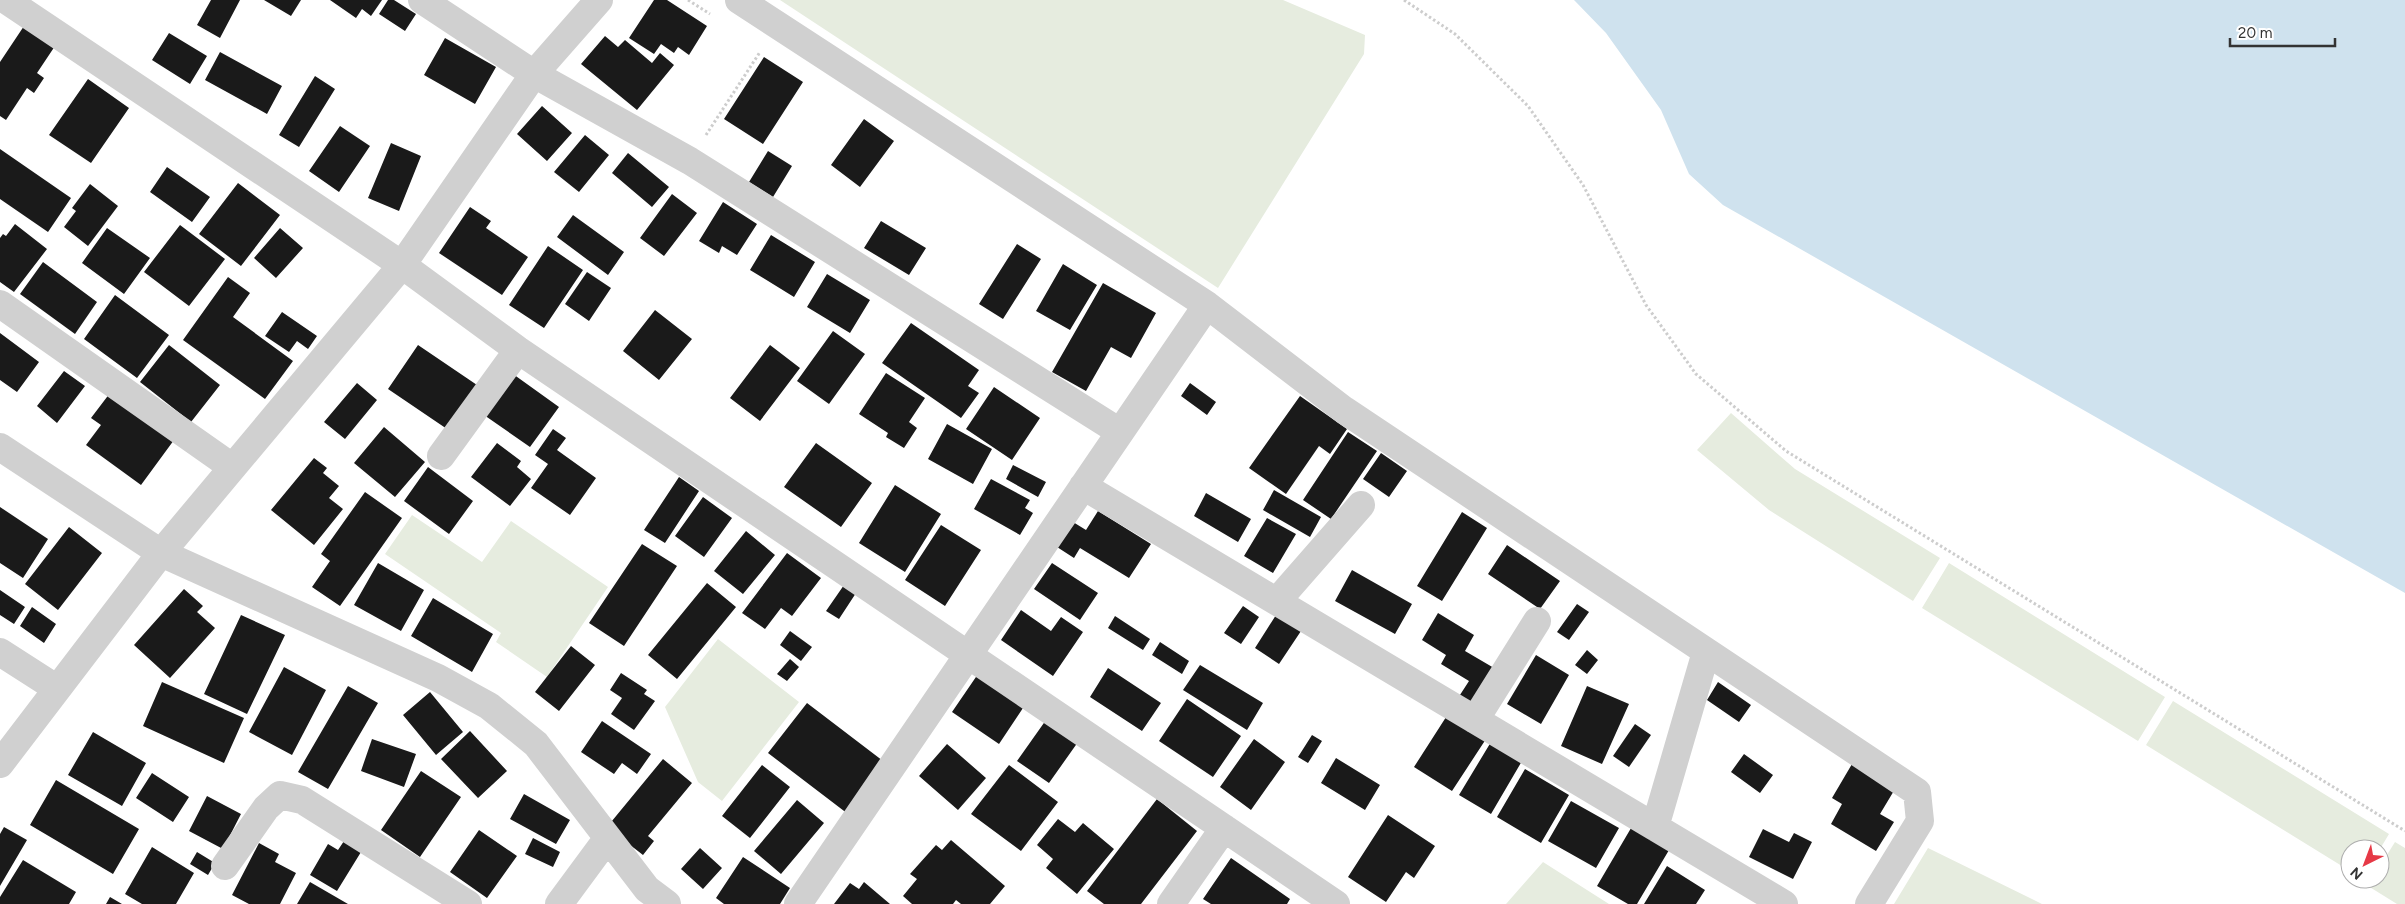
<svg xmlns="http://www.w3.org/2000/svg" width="2405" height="904" font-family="Figtree,sans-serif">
  <rect width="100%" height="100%" fill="#fff"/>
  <!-- green -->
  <path fill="#e6ecdf" d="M780 0H1283L1365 35 1364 54 1218 288Z
    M1731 413 1795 469 1940 558 1913 601 1769 510 1697 450Z
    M412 515 482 562 511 521 608 587 547 677 496 642 501 633 385 554Z
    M1949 563 2165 697 2138 741 1922 608Z
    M718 639 799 702 722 801 698 782 665 707Z
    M2173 701 2389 834 2380 849H2350V871L2146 745Z
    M2395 842 2405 848V904H2397L2368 886 2372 879H2380V866Z
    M1928 848 2042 904H1894Z
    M1543 862 1609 904H1506Z"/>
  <!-- water -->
  <path fill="#cfe2ee" d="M1574 0H2405V593L1723 205 1689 174 1661 110 1606 33Z"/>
  <!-- building -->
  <path fill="#1a1a1a" d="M211 0H240L220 38 197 25Z
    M264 0H301L291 16Z
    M330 0H382L371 16 362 9 356 18Z
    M388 0H394L416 14 405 31 379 14Z
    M654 0H667L707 26 689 55 678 47 674 53 661 44 654 54 629 38Z
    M24 26 55 46 37 73 44 78 34 93 27 88 6 120 0 116V62Z
    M169 33 207 56 190 84 152 60Z
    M605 36 618 47 625 40 652 63 660 53 674 65 637 110 581 64Z
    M445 38 496 67 475 104 424 75Z
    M220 52 282 86 267 114 205 80Z
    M764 57 803 82 763 144 724 119Z
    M315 76 335 89 299 147 279 135Z
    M88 79 129 108 91 163 49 135Z
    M542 106 572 133 547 161 517 134Z
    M864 119 894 141 860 187 831 165Z
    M340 126 370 146 339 192 309 171Z
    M585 135 609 155 579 192 554 172Z
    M391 143 421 156 399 211 368 198Z
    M0 149 71 198 48 232 0 199Z
    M768 151 792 166 773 197 749 182Z
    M628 153 669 187 652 207 612 173Z
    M167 167 210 197 192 222 150 192Z
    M238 183 280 215 241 266 199 234Z
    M90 184 118 206 88 246 64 227 76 211 72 208Z
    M672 194 697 213 664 256 640 238Z
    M723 202 757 224 737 255 722 246 719 253 699 241Z
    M470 207 491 221 486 228 528 257 502 295 439 253Z
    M573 215 624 252 608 275 557 237Z
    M881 221 926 248 909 275 864 248Z
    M15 224 47 249 14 292 0 282V238L3 234 6 236Z
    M180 225 225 259 189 306 144 272Z
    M107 228 150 258 124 294 82 263Z
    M280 228 303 248 276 278 254 258Z
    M771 235 815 262 794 297 750 270Z
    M1017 244 1041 259 1003 319 979 304Z
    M548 246 583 270 544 328 509 305Z
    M43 262 97 302 75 334 20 294Z
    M1063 264 1097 285 1070 330 1036 311Z
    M587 272 611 288 589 321 565 304Z
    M827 274 870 300 850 333 807 307Z
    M228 277 250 293 233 317 293 361 265 399 183 340Z
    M1103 283 1156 313 1131 358 1111 347 1086 391 1052 372Z
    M115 295 169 335 137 378 84 339Z
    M655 310 692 339 659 380 623 351Z
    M282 312 317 336 308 349 297 341 289 352 265 336Z
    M911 323 979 370 968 386 979 393 961 418 882 363Z
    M833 331 865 354 829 404 797 381Z
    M0 333 39 362 17 392 0 380Z
    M169 345 220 385 191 422 140 382Z
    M418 345 477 385 447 429 388 389Z
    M770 345 800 368 760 421 730 398Z
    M64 371 85 386 57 423 37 406Z
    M886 373 925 398 909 422 917 428 904 448 886 437 888 433 859 414Z
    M513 374 559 407 530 447 484 415Z
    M357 383 377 400 345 439 324 422Z
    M1190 383 1216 402 1207 415 1181 396Z
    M994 387 1040 418 1012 460 966 429Z
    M110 393 174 440 141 485 86 445 101 425 91 418Z
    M1300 396 1347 429 1330 454 1319 446 1286 494 1249 468Z
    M947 424 992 449 973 484 928 459Z
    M384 427 425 462 395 497 354 463Z
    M553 429 566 438 557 450 596 478 570 515 531 488 548 464 535 455Z
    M1348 432 1377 451 1331 519 1303 500Z
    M497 443 521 461 517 467 531 479 510 506 471 477Z
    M816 443 872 483 841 527 784 487Z
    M1381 453 1407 471 1389 497 1363 479Z
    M314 458 327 468 323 473 339 486 329 498 343 509 314 545 271 510Z
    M1013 465 1046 482 1038 497 1006 479Z
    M428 467 473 501 449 534 404 501Z
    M679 477 699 491 665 543 644 530Z
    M991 479 1030 500 1025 508 1033 513 1020 535 974 509Z
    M895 485 941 514 905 572 859 543Z
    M1274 490 1321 517 1310 537 1263 510Z
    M365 492 402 518 340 606 312 587 330 561 321 554Z
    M1206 493 1251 519 1238 542 1194 516Z
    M703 497 732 518 704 557 675 536Z
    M0 507 48 539 23 578 0 563Z
    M1098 511 1151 544 1129 578 1080 548 1074 558 1057 547 1073 522 1086 530Z
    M1462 512 1487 528 1442 601 1417 586Z
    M1267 518 1296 534 1273 573 1244 556Z
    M941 525 981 550 945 606 905 580Z
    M69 527 102 553 58 610 25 584Z
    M746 531 775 555 743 594 714 571Z
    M642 544 677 566 624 646 589 623Z
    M1507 545 1560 581 1540 609 1488 574Z
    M787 553 821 578 792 616 781 608 765 629 742 613Z
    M378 563 424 590 401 631 354 605Z
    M1052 563 1098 593 1080 620 1034 589Z
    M1352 570 1412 604 1395 634 1335 601Z
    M707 583 736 607 677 679 648 655Z
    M844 585 856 593 839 619 826 611Z
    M184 589 203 606 197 612 215 628 170 678 134 645Z
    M0 590 25 607 14 624 0 615Z
    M433 598 493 634 472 672 411 636Z
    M1577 604 1589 612 1569 640 1557 632Z
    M1243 606 1259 617 1241 644 1224 633Z
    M32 607 56 624 44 643 20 626Z
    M1021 610 1051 631 1061 617 1083 632 1053 676 1001 640Z
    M1438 613 1474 635 1465 651 1494 668 1472 706 1458 698 1469 681 1441 664 1446 655 1422 640Z
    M241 615 285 635 247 714 204 694Z
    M1276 615 1301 631 1279 664 1255 648Z
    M1115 616 1150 639 1143 650 1108 628Z
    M790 631 812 647 801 661 780 645Z
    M1160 642 1189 661 1182 674 1152 655Z
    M571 646 595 665 559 711 535 692Z
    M1587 650 1598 660 1587 674 1575 665Z
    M1536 655 1569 675 1541 724 1507 704Z
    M790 659 799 667 787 681 777 674Z
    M1200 665 1263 703 1247 730 1183 690Z
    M284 667 326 690 292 755 249 732Z
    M1108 668 1161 703 1142 731 1090 697Z
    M621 673 647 690 644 694 655 701 634 730 611 714 622 698 610 690Z
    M978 674 1025 705 999 744 952 712Z
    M162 682 244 718 224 763 143 726Z
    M1718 682 1751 705 1739 722 1707 700Z
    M348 686 378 703 328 789 298 772Z
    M1587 686 1629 704 1602 764 1561 746Z
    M430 692 463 732 436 755 403 715Z
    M1187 699 1241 736 1213 777 1159 741Z
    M807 703 887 764 848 814 768 753Z
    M1448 714 1486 739 1452 791 1414 767Z
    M1046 720 1078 742 1049 783 1017 761Z
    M602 721 651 754 637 774 622 763 614 774 581 752Z
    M1635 724 1651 735 1629 767 1613 756Z
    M470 731 507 771 478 798 441 759Z
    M93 732 146 763 122 806 68 775Z
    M1312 735 1322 741 1308 763 1298 757Z
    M372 739 416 754 404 787 361 771Z
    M1254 739 1285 762 1251 810 1220 787Z
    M1491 742 1522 761 1491 814 1459 795Z
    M947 744 986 778 958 810 919 776Z
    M1744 754 1773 775 1760 793 1731 772Z
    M1336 758 1380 785 1365 810 1321 783Z
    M663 759 692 783 648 836 654 841 643 855 607 827Z
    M1852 764 1895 789 1880 814 1894 822 1876 851 1831 824 1842 804 1832 798Z
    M762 765 790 787 750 838 722 816Z
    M1009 765 1058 802 1021 851 971 814Z
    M1525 769 1569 795 1541 843 1497 817Z
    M421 771 461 797 420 857 381 830Z
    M152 773 189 797 173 822 136 798Z
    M56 780 139 829 113 874 30 825Z
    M524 794 570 820 556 844 510 819Z
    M207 796 241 814 223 849 189 831Z
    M1157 799 1197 831 1141 904H1104L1087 891Z
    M797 800 824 823 781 874 754 851Z
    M1571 801 1619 828 1596 868 1548 841Z
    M1388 815 1435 846 1414 878 1406 872 1386 902 1348 877Z
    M1058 819 1075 832 1083 823 1114 849 1077 894 1046 868 1053 859 1037 845Z
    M1634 823 1672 845 1637 904H1628L1597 886Z
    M4 827 27 840 0 886V834Z
    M1763 829 1789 842 1794 833 1812 842 1793 879 1749 857Z
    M479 830 517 856 487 898 450 872Z
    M533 838 560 852 553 867 525 854Z
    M951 840 1005 886 990 904H961L956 900 953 904H912L903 896 917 879 910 874 936 845 942 850Z
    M344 841 361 852 337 891 310 875 328 844 338 850Z
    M259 843 279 854 275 862 296 873 280 904H249L232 895Z
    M152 847 194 873 176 904H142L125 894Z
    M700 848 722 868 703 889 681 869Z
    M197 852 215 863 208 875 190 864Z
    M743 857 790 888 780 904H724L716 898Z
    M1231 858 1290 899 1287 904H1211L1203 899Z
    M23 860 76 892 69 904H0V897Z
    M1667 866 1705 890 1696 904H1644Z
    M310 882 348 904H297Z
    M864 882 890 904H834L850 883 859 889Z
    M110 897 122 904H106Z"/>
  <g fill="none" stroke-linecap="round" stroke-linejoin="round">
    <!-- path -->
    <path stroke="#cdcdcd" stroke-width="3" stroke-dasharray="2.5 2.5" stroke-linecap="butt" d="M688 0 710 14
      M1404 0 1455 34 1528 106 1583 185 1646 305 1696 374 1786 451 2405 831
      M706 135 760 52"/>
    <!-- minor -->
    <path stroke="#d0d0d0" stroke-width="28" d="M6 0 402 265 518 350 1336 904
      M422 0 534 74 690 161 1120 432
      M739 0 1207 305 1344 410 1917 792 1920 821 1869 904
      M0 304 232 467
      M0 447 161 553 438 678 489 706 536 744 647 889 667 904
      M441 456 518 350
      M1083 486 1784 904
      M1277 601 1361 505
      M0 652 56 688
      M1475 720 1537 621
      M0 764 161 553 402 265 534 74 599 0
      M1655 827 1706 652
      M225 866 266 808 280 795 302 800 468 904
      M559 904 607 839
      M798 904 1207 305
      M1171 904 1224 828"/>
  </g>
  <!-- north arrow -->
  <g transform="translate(2365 864) rotate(222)"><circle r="24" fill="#ffffff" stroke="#adadad"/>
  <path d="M0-4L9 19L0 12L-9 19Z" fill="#e63946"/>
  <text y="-8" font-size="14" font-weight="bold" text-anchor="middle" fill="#333333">N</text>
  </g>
  <!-- scale -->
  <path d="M2230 38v8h105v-8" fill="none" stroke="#333333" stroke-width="2.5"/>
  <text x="2238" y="38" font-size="15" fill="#333333" stroke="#ffffff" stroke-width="4" paint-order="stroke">20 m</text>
</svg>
